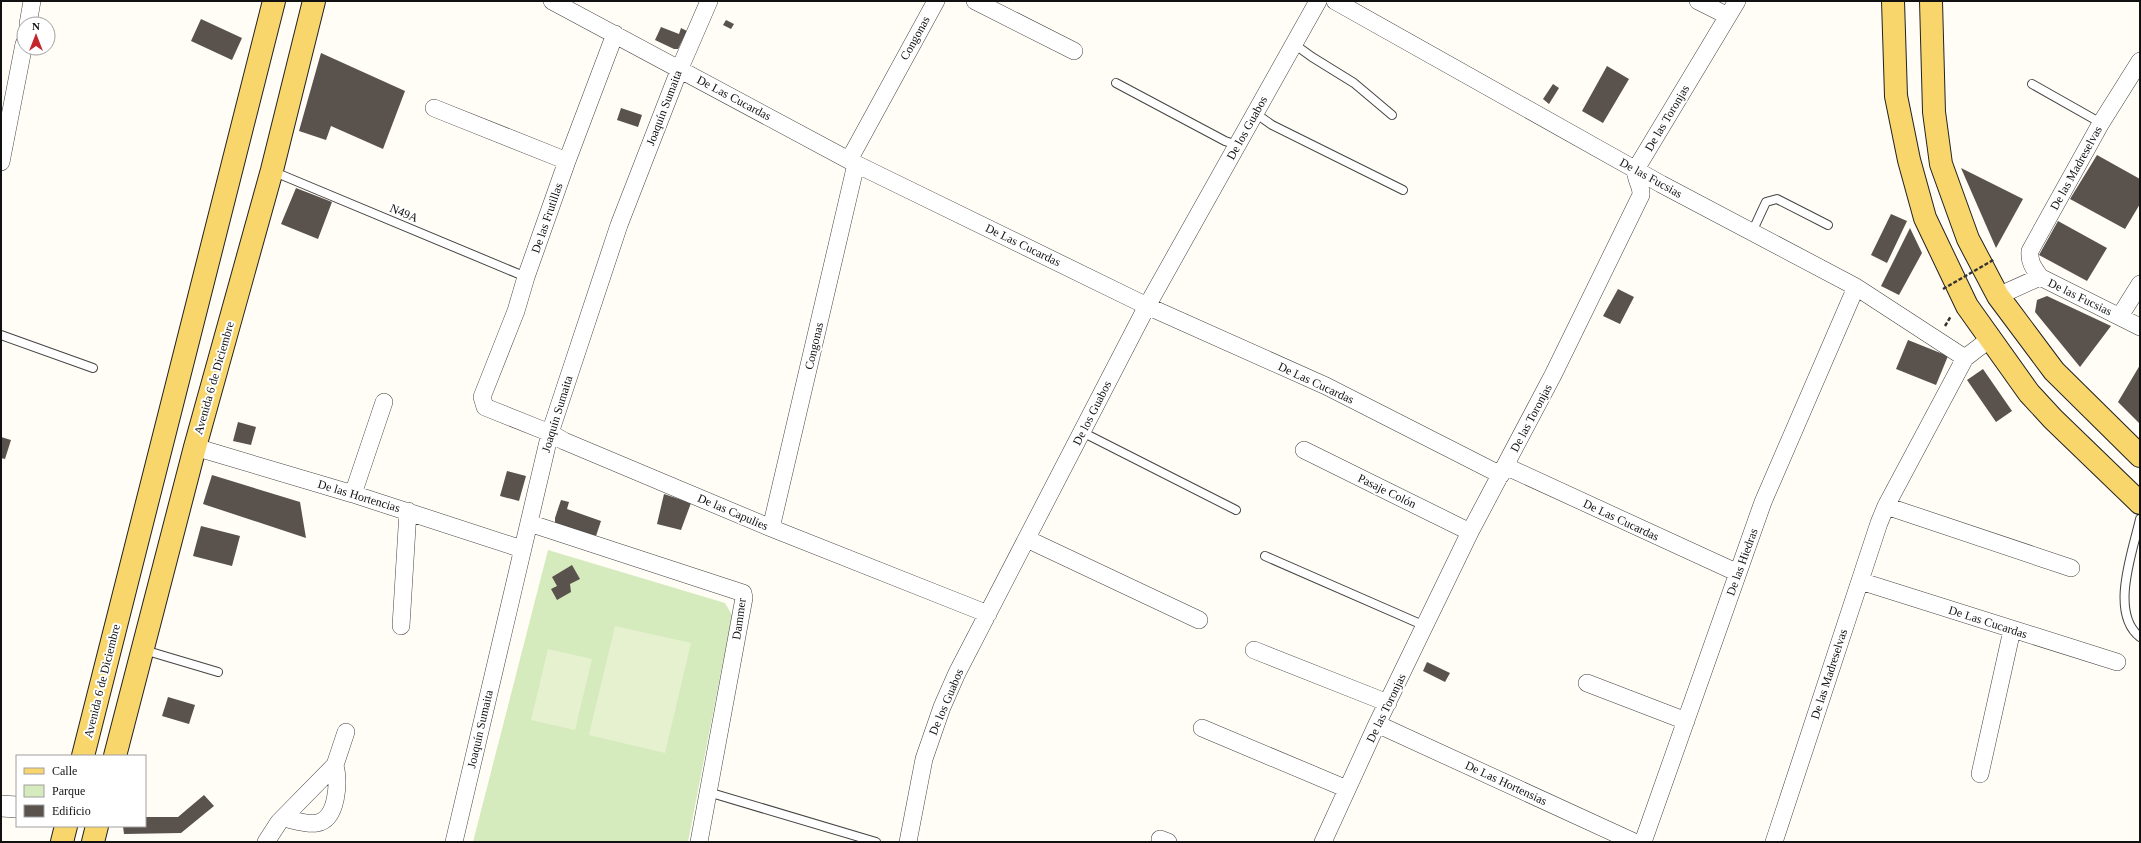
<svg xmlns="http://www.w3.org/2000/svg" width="2141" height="843" font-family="'Times New Roman',serif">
  <rect width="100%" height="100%" fill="#fffdf5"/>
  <!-- green -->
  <path fill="#d5ebbd" d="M548 550 725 603 732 615 688 842H473Z"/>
  <!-- pitch -->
  <path fill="#e6f2cf" d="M615 626 691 643 665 753 589 735Z
    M548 649 592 659 575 730 531 720Z"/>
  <!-- building -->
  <path fill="#5a524d" d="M201 19 242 38 232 60 191 41Z
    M726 20 734 24 731 29 723 25Z
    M661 27 679 34 681 28 687 31 678 49H674L655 40Z
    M321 53 405 91 383 149 331 126 326 140 299 131Z
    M1607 66 1629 79 1603 123 1582 111Z
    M1553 84 1559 88 1549 104 1543 99Z
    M621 108 642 115 638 127 617 120Z
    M2097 155 2140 179V204L2125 229 2070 199Z
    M1961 168 2023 199 1996 248Z
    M296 188 332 202 318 239 281 224Z
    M1891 214 1907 221 1887 263 1871 255Z
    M2058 221 2107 248 2087 281 2039 255Z
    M1910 228 1922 253 1899 295 1881 286Z
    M1618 289 1634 297 1620 324 1603 316Z
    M2047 296 2111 326 2080 367 2035 312 2037 300Z
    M1908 340 1948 356 1936 385 1896 369Z
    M2140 365V424L2118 402Z
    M1983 369 2012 411 1996 422 1967 380Z
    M238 422 256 427 251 445 233 441Z
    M1 437 11 440 5 459 1 458Z
    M507 471 526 476 519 501 500 496Z
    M212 475 300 502 306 538 203 504Z
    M664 494 691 503 681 530 657 524Z
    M561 500 569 502 567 509 601 521 596 536 555 523V518Z
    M201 526 240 536 232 566 193 556Z
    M572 565 580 579 570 584 571 592 557 600 551 589 557 586 552 577Z
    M1427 662 1450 673 1445 682 1423 671Z
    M168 697 195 705 189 724 162 716Z
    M204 795 214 806 181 833 124 834 123 826H145L146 817H178Z"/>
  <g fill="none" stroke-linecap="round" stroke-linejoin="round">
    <defs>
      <path id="service" d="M1294 44 1312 57 1354 83 1392 115
        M1116 83 1225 141 1237 145
        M2032 84 2101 123
        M1255 113 1272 125 1403 190
        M272 171 526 277
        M1752 232 1766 202 1777 199 1828 225
        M1 335 93 368
        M1082 432 1236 510
        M2140 519C2133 551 2109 613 2140 637
        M1265 556 1425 626
        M144 650 218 672
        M708 792 876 842"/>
      <path id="minor" d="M552 1 856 164 1147 306 1326 386 1501 475
        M975 1 1074 51
        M1335 1 1661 184 1856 287 1965 358
        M1698 1 1728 16
        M28 24 32 1
        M615 34 567 161 526 277 516 311 482 397 485 407 550 433 564 441 771 528 988 614
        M2140 61 2101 123 2030 251C2029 263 2034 268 2040 277L2140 327
        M434 108 567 161
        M849 160 936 1
        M1 162 24 44
        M1998 296 2040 277
        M2120 316 2140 284
        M195 447 353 494 522 549
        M1304 450 1470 532
        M1505 466 1738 573
        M353 494 384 402
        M1886 506 2071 568
        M529 523 743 593 744 598 699 842
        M771 528 856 164
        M1027 539 1199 620
        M1860 581 2117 662
        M401 626 408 511
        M1254 650 1388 703
        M1587 683 1686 721
        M1377 724 1634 842
        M1202 728 1347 789
        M1980 774 2012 630
        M283 818C294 820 307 825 317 823 338 819 339 781 335 765
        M1160 839 1168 842
        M266 842 279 822 335 765 346 732
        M454 842 550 433 619 225 680 68 709 1
        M908 842 924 759 942 707 957 673 1147 306 1318 1
        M1323 842 1377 724 1470 532 1553 375 1641 195C1642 185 1634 179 1636 169L1737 1
        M1643 842 1763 502 1856 287
        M1774 842 1879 523 1886 506 1965 358 1991 338"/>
      <path id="tertiary" d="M1 806 17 807"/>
      <path id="primary" d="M1893 1 1896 96 1909 160 1925 218 1967 306 2029 393 2053 419 2140 503
        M1931 1 1934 112 1941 164 1968 239 1998 296 2054 371 2140 456
        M83 756 274 1
        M115 756 195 447 272 170 314 1
        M62 842 66 826
        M93 842 97 826"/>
    </defs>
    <!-- service casing -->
    <use href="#service" stroke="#444" stroke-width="10"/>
    <!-- minor casing -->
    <use href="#minor" stroke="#444" stroke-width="18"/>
    <!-- tertiary casing -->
    <use href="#tertiary" stroke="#444" stroke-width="22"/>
    <!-- primary casing -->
    <use href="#primary" stroke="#222" stroke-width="24"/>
    <!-- path -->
    <path stroke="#333" stroke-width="2.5" stroke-dasharray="4 2" stroke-linecap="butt" d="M1945 326 1951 316"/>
    <!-- service -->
    <use href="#service" stroke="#fff" stroke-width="8"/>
    <!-- minor -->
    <use href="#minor" stroke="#fff" stroke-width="17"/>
    <!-- tertiary -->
    <use href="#tertiary" stroke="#fff" stroke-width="21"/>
    <!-- primary -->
    <use href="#primary" stroke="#f9d66b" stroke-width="22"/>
    <!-- path-bridge -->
    <path stroke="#333" stroke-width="2.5" stroke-dasharray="4 2" stroke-linecap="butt" d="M1943 289 1995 259"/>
  </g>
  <g text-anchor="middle" stroke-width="4" stroke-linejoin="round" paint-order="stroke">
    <!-- street labels -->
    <g font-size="12" fill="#111" stroke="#fff">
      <text transform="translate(915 38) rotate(-61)" y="4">Congonas</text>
      <text transform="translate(734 98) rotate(28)" y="4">De Las Cucardas</text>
      <text transform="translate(664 108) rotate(-69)" y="4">Joaquín Sumaita</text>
      <text transform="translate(1667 118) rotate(-59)" y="4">De las Toronjas</text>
      <text transform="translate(1247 128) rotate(-61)" y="4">De los Guabos</text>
      <text transform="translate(2076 168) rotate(-61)" y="4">De las Madreselvas</text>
      <text transform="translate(1651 178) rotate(29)" y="4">De las Fucsias</text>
      <text transform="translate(404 213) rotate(23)" y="4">N49A</text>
      <text transform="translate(547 218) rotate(-71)" y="4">De las Frutillas</text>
      <text transform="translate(1023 245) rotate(26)" y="4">De Las Cucardas</text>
      <text transform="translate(2080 297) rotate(26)" y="4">De las Fucsias</text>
      <text transform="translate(814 346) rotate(-77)" y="4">Congonas</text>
      <text transform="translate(214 378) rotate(-74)" y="4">Avenida 6 de Diciembre</text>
      <text transform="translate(1316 383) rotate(25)" y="4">De Las Cucardas</text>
      <text transform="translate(1092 413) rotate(-63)" y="4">De los Guabos</text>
      <text transform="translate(557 414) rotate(-73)" y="4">Joaquín Sumaita</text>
      <text transform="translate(1531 418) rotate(-62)" y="4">De las Toronjas</text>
      <text transform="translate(1387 491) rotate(26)" y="4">Pasaje Colón</text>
      <text transform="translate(359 496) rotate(17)" y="4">De las Hortencias</text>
      <text transform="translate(733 512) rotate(23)" y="4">De las Capulies</text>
      <text transform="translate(1621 520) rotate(25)" y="4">De Las Cucardas</text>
      <text transform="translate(1742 562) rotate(-70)" y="4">De las Hiedras</text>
      <text transform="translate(739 619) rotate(-82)" y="4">Dammer</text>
      <text transform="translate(1988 622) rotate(18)" y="4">De Las Cucardas</text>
      <text transform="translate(1829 674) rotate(-72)" y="4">De las Madreselvas</text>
      <text transform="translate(102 681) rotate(-76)" y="4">Avenida 6 de Diciembre</text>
      <text transform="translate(946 702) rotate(-67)" y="4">De los Guabos</text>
      <text transform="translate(1386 708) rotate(-64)" y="4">De las Toronjas</text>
      <text transform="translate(480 729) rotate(-77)" y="4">Joaquín Sumaita</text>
      <text transform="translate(1506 783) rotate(25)" y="4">De Las Hortensias</text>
    </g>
  </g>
  <!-- border -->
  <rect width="2141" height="843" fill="none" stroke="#111111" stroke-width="4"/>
  <!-- legend -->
  <rect x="16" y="755" width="130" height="72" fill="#ffffff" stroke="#a0a0a0"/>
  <rect x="24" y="768" width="20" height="6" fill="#f9d66b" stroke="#a0a0a0"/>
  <text x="52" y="775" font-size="12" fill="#111111">Calle</text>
  <rect x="24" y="785" width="20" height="12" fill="#d5ebbd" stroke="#a0a0a0"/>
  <text x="52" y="795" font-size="12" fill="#111111">Parque</text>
  <rect x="24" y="805" width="20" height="12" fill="#5a524d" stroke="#a0a0a0"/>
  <text x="52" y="815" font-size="12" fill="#111111">Edificio</text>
  <!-- north arrow -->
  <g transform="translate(36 36)"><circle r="19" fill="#ffffff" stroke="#a0a0a0"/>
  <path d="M0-3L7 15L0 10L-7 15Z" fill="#c4262e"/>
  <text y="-6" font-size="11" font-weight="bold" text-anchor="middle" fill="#111111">N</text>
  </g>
</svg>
